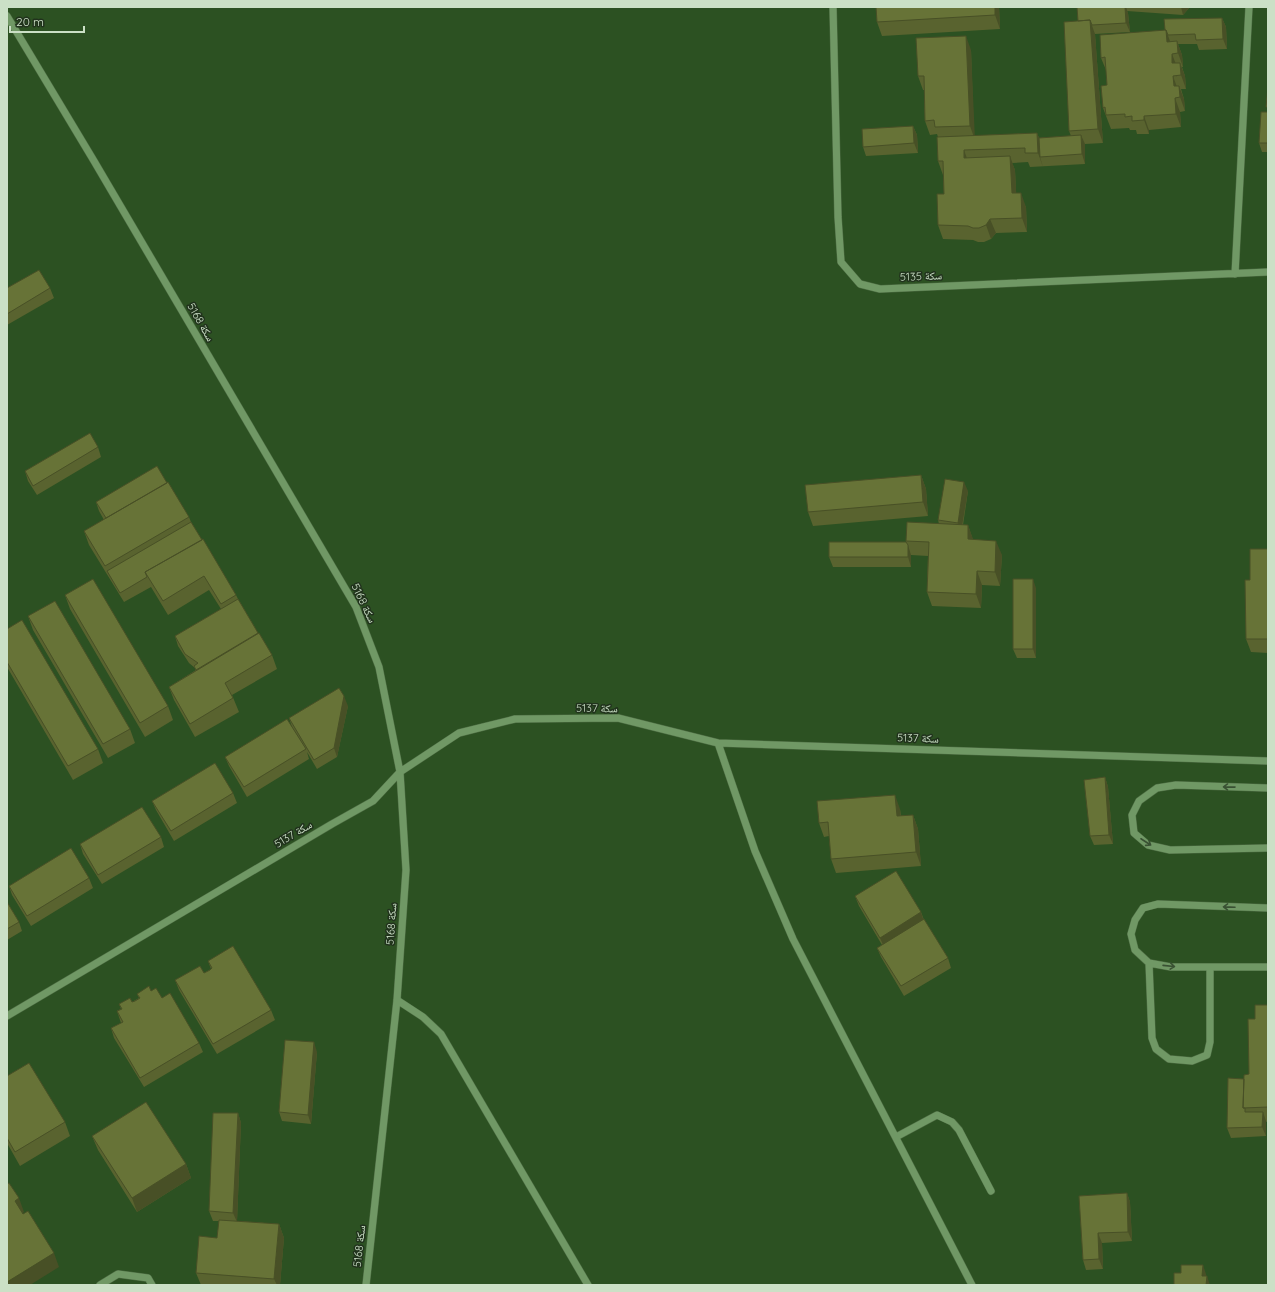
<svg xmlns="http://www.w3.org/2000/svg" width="1275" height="1292" font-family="Quicksand,'Noto Naskh Arabic',sans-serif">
  <rect width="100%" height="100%" fill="#2c5122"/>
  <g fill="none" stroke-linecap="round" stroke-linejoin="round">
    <defs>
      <path id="minor" d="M833 7 838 217 841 262 860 284 880 289 1268 272
        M7 16 94 161 356 607 379 667 400 772 406 870 397 1000 366 1285
        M1235 274 1249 7
        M718 743 755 851 793 939 972 1285
        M1268 788 1176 785 1157 788 1139 801 1132 815 1134 833 1148 845 1170 850 1268 848
        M1268 908 1158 904 1143 908 1135 920 1131 934 1135 950 1149 963 1171 967H1268
        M1149 963 1152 1038 1156 1049 1169 1059 1192 1061 1207 1055 1210 1042V967
        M397 1000 423 1017 441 1034 588 1285
        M7 1016 332 824 373 801 400 772 459 733 515 719 618 718 718 743 1268 761
        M896 1137 937 1115 952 1122 959 1130 991 1191
        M100 1285 118 1274 148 1278 152 1285"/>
    </defs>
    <!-- minor casing -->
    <use href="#minor" stroke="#4d6c43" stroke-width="8"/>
    <!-- minor -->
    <use href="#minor" stroke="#709865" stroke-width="7"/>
  </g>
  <!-- wall -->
  <path fill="#59632f" d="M999 7 1000 29 882 36 877 22Z
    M1077 7H1190L1183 15 1127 11 1128 13 1130 32 1095 34 1103 143 1085 144V164L1030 167 1028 162 1012 163 1015 170 1016 193 1026 207 1027 232 996 233 991 239 984 242H978L973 240 943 239 938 225 944 194 943 175 938 161V137L937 134 930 135 925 121 924 90H923L918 76 971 50 974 136 1037 133 1039 138 1071 136 1069 131 1078 21Z
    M1222 18 1226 27 1227 49 1199 50 1197 44H1178L1182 55 1183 67H1182L1185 76 1186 89H1181L1184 99 1185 111 1180 112 1181 127 1149 130V134H1137L1136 130H1130L1129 128 1111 129 1103 108 1107 85 1106 70 1101 58 1165 30Z
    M1268 112V152H1262L1259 143Z
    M913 126 917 135 918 153 866 156 863 147Z
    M7 288H50L54 298 7 325Z
    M98 447 101 457 37 495 28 481 25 471Z
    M921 475 926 489 928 516 813 526 808 512Z
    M167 483 189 517 191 522 236 595 238 599 258 633 272 655 277 669 232 695 239 712 195 737 174 700 169 687 196 670 195 668 189 663 178 646 175 636 221 609 209 590 168 615 151 587 124 602 89 545 84 531 104 520 99 511 96 502Z
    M968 491 963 525H968L973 540 1002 555 1000 586 982 585 981 608 932 606 927 592 928 556 911 555V567H833L829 557 906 542V541L939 524 938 520Z
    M1268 549V653L1251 652 1246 639 1250 580Z
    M1036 588V658H1017L1013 649Z
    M65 595 168 706 173 720 145 737 70 609Z
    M28 616 130 729 135 743 108 758 33 630Z
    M7 629 98 749 103 763 73 780 7 667Z
    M348 706 337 757 317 769 307 752 309 759 247 797 229 766 225 757 292 727 289 718Z
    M1105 777 1108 787 1113 844 1094 845 1090 836Z
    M233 793 237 803 174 841 156 810 152 801Z
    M900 809 901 816 913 815 918 829 921 866 836 873 831 859 829 836 824 837 819 823Z
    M161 837 164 847 102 884 83 854 80 844Z
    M89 878 93 888 31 926 12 895 9 886Z
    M855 896 921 912 924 920 948 958 951 968 904 996 881 957 877 948 882 945 859 906Z
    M7 902 19 922 22 931 7 940Z
    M208 961 271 1010 275 1020 217 1054 179 990 175 980 204 973 211 969Z
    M151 991 162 998 199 1043 203 1052 144 1087 114 1038 111 1028 121 1023 117 1011 121 1009 119 1004 132 1002 139 998 137 994Z
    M1268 1005V1121L1266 1122V1136L1231 1138 1227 1128 1244 1079 1249 1074 1255 1019Z
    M317 1052 311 1124 282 1121 279 1112Z
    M7 1076 65 1122 70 1136 20 1166 7 1143Z
    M238 1113 241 1123 237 1221 279 1224 284 1238 280 1285H201L196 1273 217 1238 219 1221H213L209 1211Z
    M92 1136 186 1164 191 1178 137 1212 98 1150Z
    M1127 1193 1130 1202 1132 1241 1102 1243 1103 1269 1086 1270 1083 1260 1079 1196Z"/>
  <!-- shaded-wall -->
  <path fill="#485026" d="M995 7H999L1000 29 995 15Z
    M1125 7H1126L1128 13 1130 32 1126 23Z
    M1181 7H1190L1183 15Z
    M1222 18 1226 27 1227 49 1223 39Z
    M1090 20 1095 34 1103 143 1098 129Z
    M1166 30 1171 44 1172 54 1177 67V77L1172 63 1167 42Z
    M966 36 971 50 975 140 970 126Z
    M1177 41 1182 55 1183 67 1178 53Z
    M1180 63 1185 76 1186 89 1181 75Z
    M1173 76 1178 90 1174 86Z
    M1179 86 1184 99 1185 111 1180 97Z
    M1175 98 1180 112 1181 127 1176 114Z
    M1144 116 1149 130V134L1144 120Z
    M913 126 917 135 918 153 914 143Z
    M1037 133 1043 147 1040 157 1043 167 1038 153Z
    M1081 135 1085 144V164L1082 154Z
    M964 150 969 164 964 158Z
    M1010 156 1015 170 1017 207 1012 193Z
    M1021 193 1026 207 1027 232 1022 218Z
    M990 219 996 233 991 239 986 225Z
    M921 475 926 489 928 516 923 502Z
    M964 482 968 491 961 532 958 523Z
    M968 525 973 539V553L968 539Z
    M996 541 1002 555 1000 586 995 572Z
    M908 545 911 555V567L908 557Z
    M977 571 982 585 981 608 976 594Z
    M1033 579 1036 588V658L1033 649Z
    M344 696 348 706 337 757 334 748Z
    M1105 777 1108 787 1113 844 1109 835Z
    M895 795 900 809 902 830 897 816Z
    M913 815 918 829 921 866 916 852Z
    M921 912 924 922 884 947 880 938Z
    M314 1042 317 1052 311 1124 308 1115Z
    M1263 1112 1266 1121V1136L1262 1127Z
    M238 1113 241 1123 237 1222 233 1213Z
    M186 1164 191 1178 137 1212 132 1198Z
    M1127 1193 1130 1202 1132 1241 1128 1232Z
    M19 1198 24 1212 20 1215 15 1201Z
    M279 1224 284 1238 280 1285H277L274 1279Z
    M1098 1233 1102 1243 1103 1269 1099 1259Z
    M54 1253 59 1267 30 1285H7V1282Z
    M1203 1265 1206 1274V1285L1202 1276Z
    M1207 1276 1210 1285H1206Z"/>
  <!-- building -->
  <path fill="#677337" stroke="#485026" d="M876 7H995V15L877 22Z
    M1077 7H1125L1126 23 1092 25 1090 20 1078 21Z
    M1222 18 1223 39 1196 40 1195 34 1168 35 1166 30H1165L1164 19Z
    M1090 20 1098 129 1069 131 1064 22Z
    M1166 30 1167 42 1177 41 1178 53 1172 54V63H1180L1181 75 1173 76 1174 86H1179L1180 97 1175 98 1176 114 1144 116V120L1132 121V116L1125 117V114L1106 115 1105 107 1103 108 1101 86 1107 85 1105 57 1101 58 1100 35Z
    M966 36 970 126 935 127 934 120 925 121 924 76H918L916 38Z
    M1268 87V107H1266Z
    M1261 112H1268V143H1259Z
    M913 126 914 143 863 147 862 129Z
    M1037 133 1038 153H1025V148L964 150V158L1010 156 1012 193H1021L1022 218 990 219 986 225 979 228H973L968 226 938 225 937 194H944L943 161H938L937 137Z
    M1081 135 1082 154 1040 157 1039 138Z
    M39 270 50 288 7 314V288Z
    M90 433 98 447 33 486 25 471Z
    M157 466 167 483 106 518 96 502Z
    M921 475 923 502 808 512 805 485Z
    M945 479 964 482 958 523 938 520Z
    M168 482 189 517 105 566 84 531Z
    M191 522 202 540 145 572 147 577 120 593 107 571Z
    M907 522 968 525V539L996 541 995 572 977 571 976 594 927 592 929 542 906 541Z
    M203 539 236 595 221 604 204 576 163 601 145 572Z
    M829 542H906L908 545V557H829Z
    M1250 549H1268V639H1246L1245 580H1250Z
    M93 579 168 706 140 723 65 595Z
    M1013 579H1033V649H1013Z
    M238 599 258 633 196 670 194 666 198 663 185 654 175 636Z
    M55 601 130 729 103 744 28 616Z
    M22 620 98 749 68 766 7 662V629Z
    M259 633 272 655 225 683 233 698 190 724 169 687Z
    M339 688 344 696 334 748 314 760 289 718Z
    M287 719 306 749 244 787 225 757Z
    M215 763 233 793 171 831 152 801Z
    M1105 777 1109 835 1090 836 1084 780Z
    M895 795 897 816 913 815 916 852 831 859 828 822 819 823 817 801Z
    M142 807 161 837 98 875 80 844Z
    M71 848 89 878 27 916 9 886Z
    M896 871 921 912 880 938 855 896Z
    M7 902 19 922 7 929Z
    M924 919 948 958 901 986 877 948Z
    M233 946 271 1010 213 1044 175 980 200 966 204 973 210 970 212 968 208 961Z
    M149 986 151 991 156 988 162 998 170 993 199 1043 140 1078 111 1028 123 1022 117 1011 122 1009 119 1004 130 998 132 1002 135 1001 140 998 137 994Z
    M1255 1005H1268V1107L1243 1108 1244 1075 1249 1074 1248 1019H1255Z
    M285 1040 314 1042 308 1115 279 1112Z
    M29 1063 65 1122 15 1152 7 1138V1076Z
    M1228 1078 1244 1079 1243 1108H1245V1112H1263L1262 1127 1227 1128Z
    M146 1102 186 1164 132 1198 92 1136Z
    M213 1113H238L233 1213 209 1211Z
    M9 1183 19 1198 15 1201 23 1214 28 1211 54 1253 7 1282V1184Z
    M1127 1193 1128 1232 1098 1233 1099 1259 1083 1260 1079 1196Z
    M219 1220 279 1224 274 1279 196 1273 199 1236 217 1238Z
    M1181 1265H1203L1202 1276H1207L1206 1285H1174V1273H1181Z"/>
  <!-- one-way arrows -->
  <defs><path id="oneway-shaft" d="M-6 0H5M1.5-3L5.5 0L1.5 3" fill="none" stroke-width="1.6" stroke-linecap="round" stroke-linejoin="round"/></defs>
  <g stroke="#395133">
    <use href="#oneway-shaft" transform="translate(1229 787) rotate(-179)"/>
    <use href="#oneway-shaft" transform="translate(1146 842) rotate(33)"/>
    <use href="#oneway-shaft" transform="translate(1229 907) rotate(-178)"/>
    <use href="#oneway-shaft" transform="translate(1169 966) rotate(6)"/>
  </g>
  <g text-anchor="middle" stroke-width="3" stroke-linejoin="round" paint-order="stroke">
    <!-- street labels -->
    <g font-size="11" fill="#cbe0c6" stroke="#21321d">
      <text transform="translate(921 276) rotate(-2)" y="4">سكة 5135</text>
      <text transform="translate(201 322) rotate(60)" y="4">سكة 5168</text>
      <text transform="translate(364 603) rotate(64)" y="4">سكة 5168</text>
      <text transform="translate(597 708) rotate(1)" y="4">سكة 5137</text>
      <text transform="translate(918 738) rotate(2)" y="4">سكة 5137</text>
      <text transform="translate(293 834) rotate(-31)" y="4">سكة 5137</text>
      <text transform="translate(391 924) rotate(-86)" y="4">سكة 5168</text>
      <text transform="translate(359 1246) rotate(-84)" y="4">سكة 5168</text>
    </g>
  </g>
  <!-- border -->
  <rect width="1275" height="1292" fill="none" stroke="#cbe0c6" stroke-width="16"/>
  <!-- scale -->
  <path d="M10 26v6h74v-6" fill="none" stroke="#cbe0c6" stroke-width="2"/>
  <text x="16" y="26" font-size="12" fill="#cbe0c6" stroke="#21321d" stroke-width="3" paint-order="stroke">20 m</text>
</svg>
